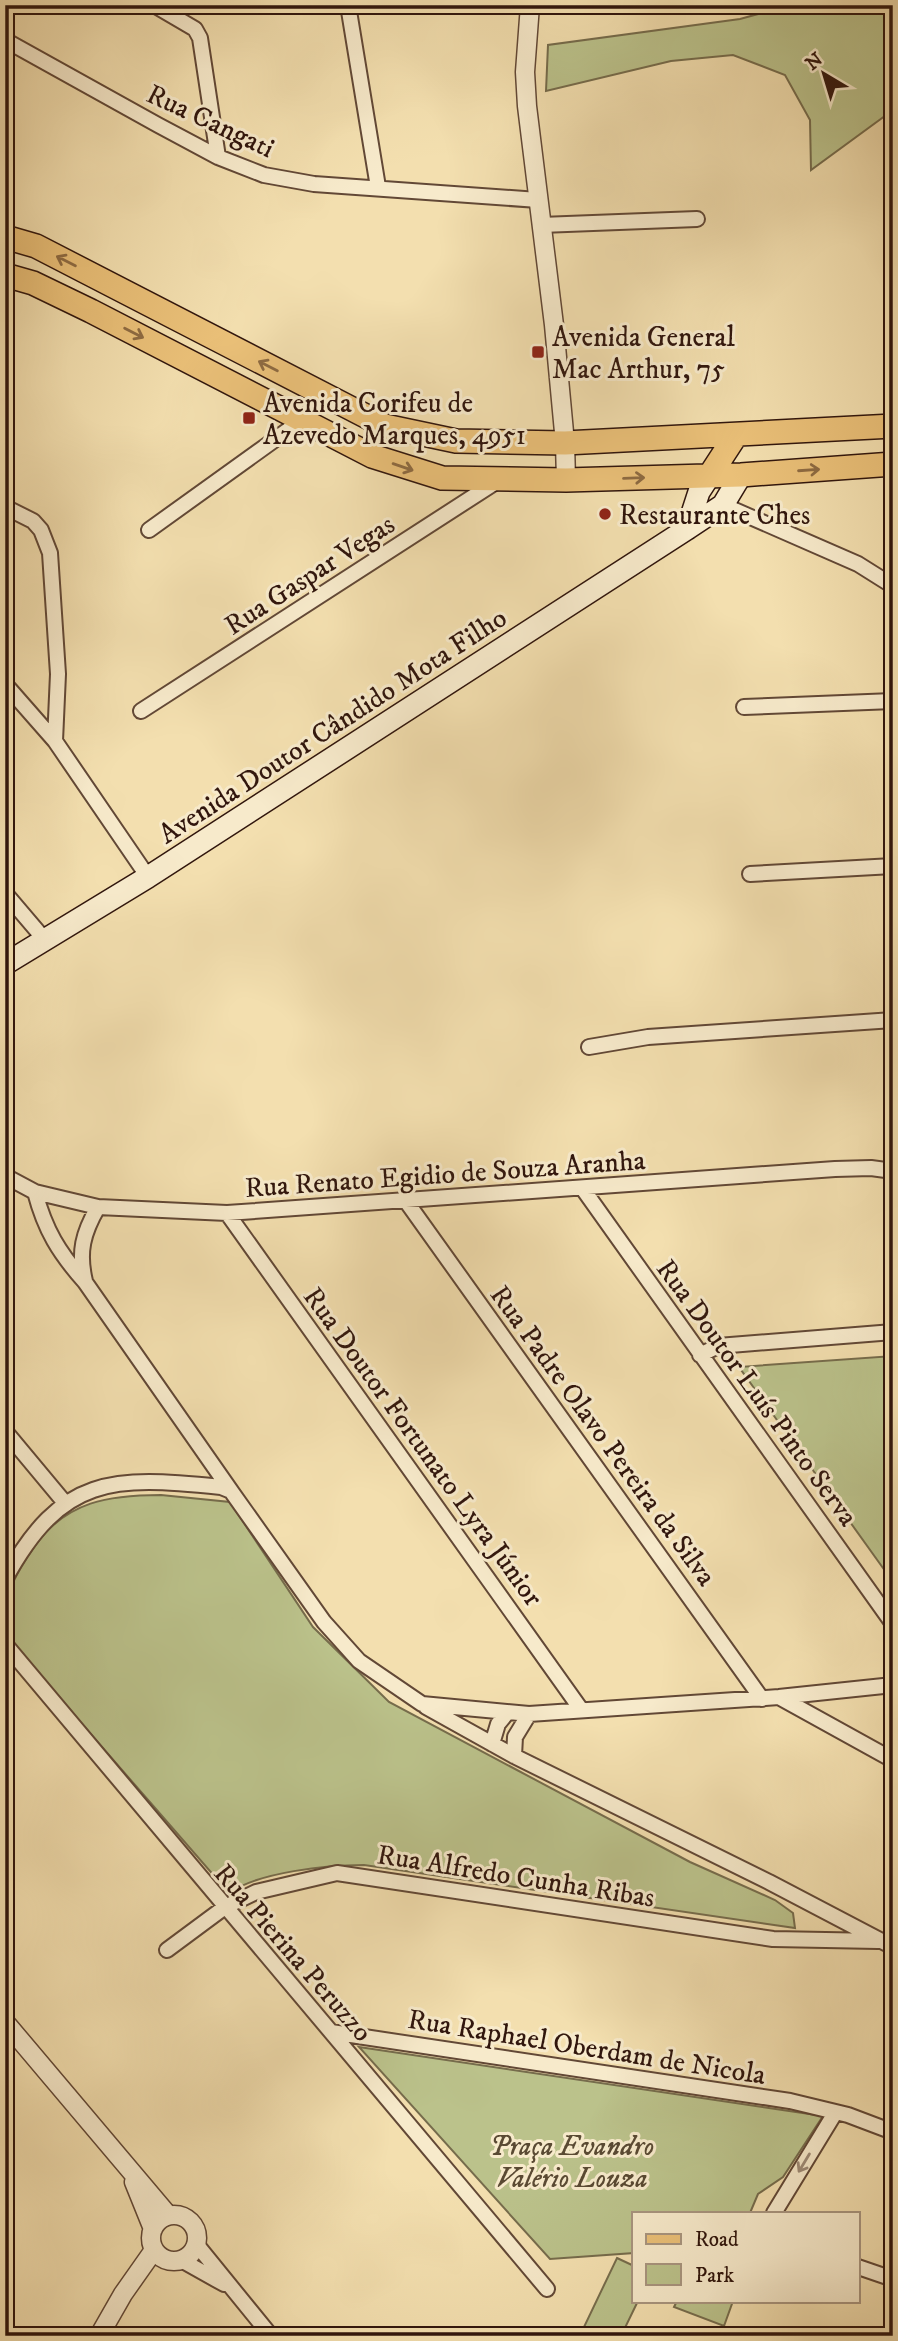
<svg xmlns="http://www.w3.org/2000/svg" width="898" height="2341" font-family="'IM FELL DW Pica',serif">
  <rect width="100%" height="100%" fill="#f3dfaf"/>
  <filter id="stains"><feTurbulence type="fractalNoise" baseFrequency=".00286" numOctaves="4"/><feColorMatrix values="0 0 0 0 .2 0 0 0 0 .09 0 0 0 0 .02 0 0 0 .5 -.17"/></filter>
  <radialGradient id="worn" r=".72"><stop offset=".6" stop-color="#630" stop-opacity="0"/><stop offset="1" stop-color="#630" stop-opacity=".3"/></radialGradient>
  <!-- green -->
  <path fill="#bbc28b" stroke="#766c4c" stroke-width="2" d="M791 5H893V110L811 170 810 120 785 75 733 55 671 61 546 91 548 45 740 19Z
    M893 1356V1582L739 1367Z
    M161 1495 230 1502 313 1627 389 1702 690 1862 775 1900 793 1913 795 1928 364 1865C327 1865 259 1872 229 1893 178 1834 126 1775 75 1716 58 1697 15 1651 6 1628 0 1598 19 1569 35 1546 66 1501 110 1495 161 1495Z
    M359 2047 823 2116 783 2177 758 2194 750 2213H634V2253L550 2259Z
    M617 2258 634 2266V2301H638L621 2336H602L584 2327Z
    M677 2301H733L724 2326 674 2307Z"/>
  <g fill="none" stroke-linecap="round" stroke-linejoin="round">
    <defs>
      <path id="minor" d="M154 5 195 29 200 38 218 157
        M348 5 378 187
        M5 40 158 125 218 157 264 175 314 184 538 200
        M541 225 697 219
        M723 505 858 564 893 586
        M5 507 33 521 41 530 50 553 58 674 55 741
        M149 530 302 420
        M5 684 55 741 148 877
        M744 707 893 701
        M141 711 499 480
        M750 874 893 866
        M5 893 45 940
        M589 1047 648 1037 893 1020
        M5 1176 35 1192 98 1207 227 1213 835 1169 871 1168 893 1171
        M583 1189 893 1624
        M35 1192C45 1230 59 1253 85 1282L231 1491
        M406 1201 762 1699
        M227 1213 580 1708
        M85 1281C78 1252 83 1233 98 1207
        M700 1355 718 1346 893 1332
        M5 1431 65 1503
        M5 1579C62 1475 112 1476 221 1487L231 1491 324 1622 359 1661 422 1704 529 1714 779 1697 893 1685
        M5 1644 547 2289
        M779 1697 893 1760
        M426 1707 514 1756 769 1882 893 1947
        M492 1744 498 1724 507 1713
        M514 1756 515 1737 529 1714
        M167 1950 225 1907 256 1892 337 1873 773 1939 878 1941
        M331 2032 790 2101 848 2115 893 2132
        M774 2213 835 2113
        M197 2245 271 2336
        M181 2260 224 2284
        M858 2267 893 2279"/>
      <path id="tertiary" d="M530 5 525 72 527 106 554 325 565 443 566 480
        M5 2022 168 2215
        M134 2182 153 2229
        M151 2238a23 23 0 1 1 46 0a23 23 0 1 1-46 0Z
        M99 2336 123 2294 154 2250"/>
      <path id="secondary" d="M687 529 699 492 710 475
        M5 964 148 877 687 529 723 505 741 475"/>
      <path id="primary" d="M5 237 36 246 385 426 456 441 565 443 893 426
        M5 275 33 283 91 311 372 456 442 478 566 480 741 475 893 464
        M710 475 736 435"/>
    </defs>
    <!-- minor casing -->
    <use href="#minor" stroke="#624836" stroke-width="18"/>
    <!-- tertiary casing -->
    <use href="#tertiary" stroke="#624836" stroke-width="21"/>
    <!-- secondary casing -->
    <use href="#secondary" stroke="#31160d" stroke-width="24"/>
    <!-- primary casing -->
    <use href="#primary" stroke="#31160d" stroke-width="26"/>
    <!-- minor -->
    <use href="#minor" stroke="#f7eacb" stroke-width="14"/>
    <!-- tertiary -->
    <use href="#tertiary" stroke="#f7eacb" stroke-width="18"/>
    <!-- secondary -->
    <use href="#secondary" stroke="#f7eacb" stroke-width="21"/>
    <!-- primary -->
    <use href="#primary" stroke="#eac078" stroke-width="23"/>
  </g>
  <!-- one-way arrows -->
  <defs><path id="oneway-shaft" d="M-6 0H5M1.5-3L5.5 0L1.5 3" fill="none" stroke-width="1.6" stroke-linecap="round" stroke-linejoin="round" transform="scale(1.75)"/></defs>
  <g stroke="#8e6b42">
    <use href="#oneway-shaft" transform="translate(66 261) rotate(-153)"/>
    <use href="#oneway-shaft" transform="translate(134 333) rotate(27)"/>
    <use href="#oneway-shaft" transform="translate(268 366) rotate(-153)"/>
    <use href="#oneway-shaft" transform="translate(403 467) rotate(19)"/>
    <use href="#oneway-shaft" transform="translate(809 470) rotate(-4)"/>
    <use href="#oneway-shaft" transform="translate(634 478) rotate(-2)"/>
  </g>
  <use stroke="#9e8b76" href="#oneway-shaft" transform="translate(804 2163) rotate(121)"/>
  <!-- markers -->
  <g fill="#8f2418" stroke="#f7eacb" stroke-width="2.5">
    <rect x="531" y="345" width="14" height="14" rx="3.5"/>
    <rect x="242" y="411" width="14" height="14" rx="3.5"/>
    <circle cx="605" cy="514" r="7"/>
  </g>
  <g text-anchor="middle" stroke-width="6" stroke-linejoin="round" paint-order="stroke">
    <!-- street labels -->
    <g font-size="28" fill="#31160d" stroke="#f7eacb">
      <text transform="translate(211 120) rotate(25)" y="10">Rua Cangati</text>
      <text transform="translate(309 574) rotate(-33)" y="10">Rua Gaspar Vegas</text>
      <text transform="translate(332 725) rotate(-33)" y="10">Avenida Doutor Cândido Mota Filho</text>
      <text transform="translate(445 1173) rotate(-4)" y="10">Rua Renato Egidio de Souza Aranha</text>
      <text transform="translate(758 1392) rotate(54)" y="10">Rua Doutor Luís Pinto Serva</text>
      <text transform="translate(604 1435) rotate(54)" y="10">Rua Padre Olavo Pereira da Silva</text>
      <text transform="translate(424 1446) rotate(54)" y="10">Rua Doutor Fortunato Lyra Júnior</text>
      <text transform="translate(516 1875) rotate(9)" y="10">Rua Alfredo Cunha Ribas</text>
      <text transform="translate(294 1952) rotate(49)" y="10">Rua Pierina Peruzzo</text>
      <text transform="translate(587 2046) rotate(9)" y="10">Rua Raphael Oberdam de Nicola</text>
    </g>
    <!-- poi labels -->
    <g font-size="28" fill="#31160d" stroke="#f7eacb" text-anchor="start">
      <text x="552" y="346">Avenida General<tspan x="552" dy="32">Mac Arthur, 75</tspan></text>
      <text x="263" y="412">Avenida Corifeu de<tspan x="263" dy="32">Azevedo Marques, 4951</tspan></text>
      <text x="619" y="524">Restaurante Ches</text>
    </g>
    <!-- park labels -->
    <g font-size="28" font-style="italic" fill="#5a4a33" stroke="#f7eacb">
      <text x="572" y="2155">Praça Evandro<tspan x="572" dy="32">Valério Louza</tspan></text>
    </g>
  </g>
  <!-- margin -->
  <rect width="898" height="2341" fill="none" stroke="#f3dfaf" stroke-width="28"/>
  <rect x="7" y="7" width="884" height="2327" fill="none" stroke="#31160d" stroke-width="3.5"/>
  <rect x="14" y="14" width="870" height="2313" fill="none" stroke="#31160d" stroke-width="2"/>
  <!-- legend -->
  <rect x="632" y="2212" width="228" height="91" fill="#f7eacb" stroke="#a8957f" stroke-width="2"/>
  <rect x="646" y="2234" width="35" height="10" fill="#eac078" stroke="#a8957f" stroke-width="2"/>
  <text x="695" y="2246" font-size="21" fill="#31160d">Road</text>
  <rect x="646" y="2264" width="35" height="21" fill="#bbc28b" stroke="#a8957f" stroke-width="2"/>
  <text x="695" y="2282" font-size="21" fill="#31160d">Park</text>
  <!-- north arrow -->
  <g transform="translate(824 74) rotate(322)" stroke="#f7eacb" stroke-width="5" paint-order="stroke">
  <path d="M0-5L12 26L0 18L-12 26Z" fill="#31160d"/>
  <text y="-10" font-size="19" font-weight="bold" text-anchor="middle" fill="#31160d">N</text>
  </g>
  <rect width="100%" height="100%" filter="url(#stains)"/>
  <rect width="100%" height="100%" fill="url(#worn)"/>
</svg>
